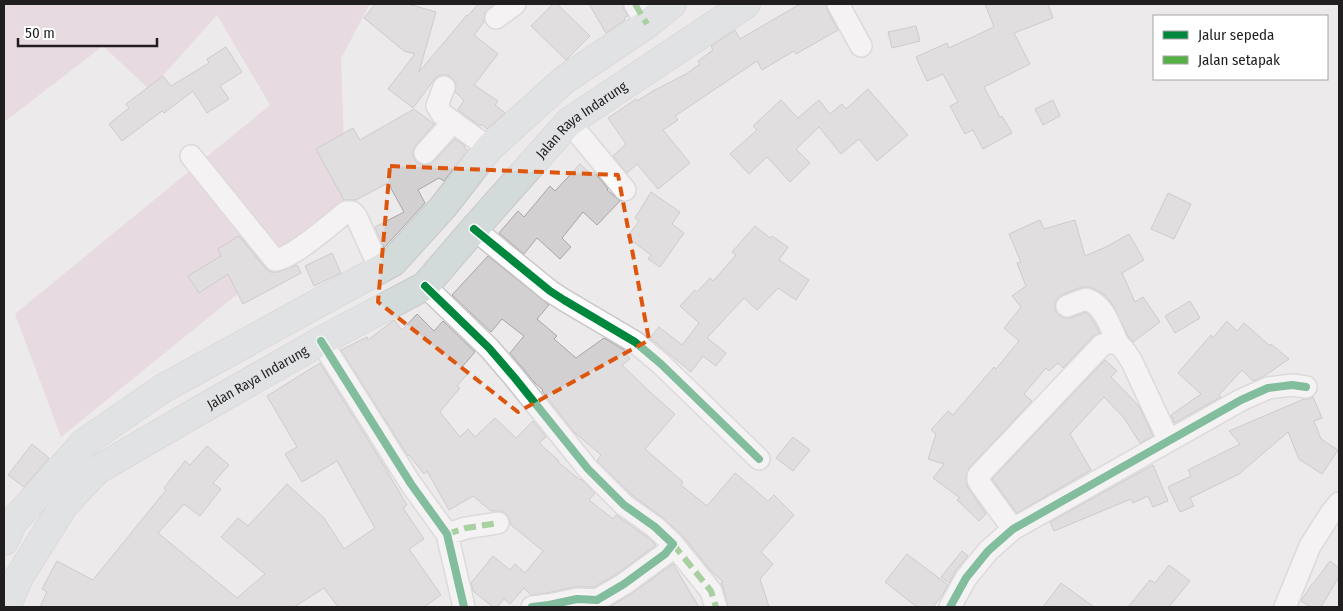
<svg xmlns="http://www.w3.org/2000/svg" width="1343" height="611" font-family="'Fira Sans Condensed',sans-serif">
  <rect width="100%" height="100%" fill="#edeaeb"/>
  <!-- green -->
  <path fill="#e0c7d2" d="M4 4H370L341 58 346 206 61 437 15 314 270 105 217 15 150 90 103 46 4 122Z"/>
  <!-- building -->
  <path fill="#d2d0d1" stroke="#a8a6a7" d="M375 4H408L436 12 419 72 467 15 468 16 478 4H494L485 13 484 19V22L474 35 498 54 474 85 498 101 495 105 505 113 487 129 481 124 480 126 458 110 464 100 455 92 456 84 453 79 448 75H442L436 77 413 108 388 89 415 54 404 51 364 18Z
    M553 4H557L590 36 566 60 531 26Z
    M589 4H623L624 10 628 16 624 18 625 20 606 33Z
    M800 4H826L827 10 838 30 796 54 794 51 762 70 757 61 675 116 678 120 663 130 690 163 658 189 637 164 627 173 613 156 626 144 608 118 636 99 637 101 653 91 686 74 700 64 698 61 713 50 711 46 735 30 740 39Z
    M985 4H1048L1053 18 1014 33 1030 64 984 87 1000 117 1002 116 1012 133 983 149 973 130 965 134 950 106 958 102 943 74 927 81 916 57 947 43 949 48 994 27Z
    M916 26 920 41 892 48 888 32Z
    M226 47 242 72 220 86 229 99 207 113 193 91 164 113 162 111 122 141 109 124 129 108 126 104 163 76 171 86 209 63 207 59Z
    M868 89 908 135 877 161 859 139 841 154 819 127 796 149 810 163 790 182 767 157 749 174 730 154 757 130 753 126 781 100 798 118 819 100 830 114 842 104 846 109Z
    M1053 100 1060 116 1043 125 1035 109Z
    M414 109 434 124 416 145 413 150V156L417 163 423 165H429L434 161 455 139 465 146 464 148 468 150 444 181 439 178 418 190 425 203 384 248 375 227 404 212 388 183 356 200H344L316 149 353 128 360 140Z
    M580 164 591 174 594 172 608 189 607 190 620 201 597 225 583 212 562 238 571 247 560 259 537 238 524 254 499 233 518 211 524 217 550 186 555 191Z
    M651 192 680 212 672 224 684 233 660 267 648 259 651 255 627 237 639 221 635 218Z
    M1168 193 1191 204 1174 239 1151 229Z
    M1040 220 1044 229 1075 220 1085 256 1108 246 1129 234 1144 260 1122 273 1135 302 1143 297 1160 322 1133 342 1128 336 1113 305 1106 296 1098 291 1090 287H1082L1063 294 1058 298 1055 304V310L1059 315 1064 318H1071L1086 312 1092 319 1100 333 1093 336 1063 368 1058 363 1049 371 1046 368 1024 394 1032 401 969 468 966 476 967 486 986 514 979 521 957 500 960 498 933 478 944 464 928 459 936 434 931 430 948 411 953 415 994 367 996 369 1019 341 1004 328 1021 307 1012 296 1026 286 1017 263 1021 262 1009 234Z
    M755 226 770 238 772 236 788 247 779 260 809 280 796 300 778 288 757 310 744 298 707 338 726 353 716 366 703 356 691 372 650 338 659 327 682 345 699 323 680 306 695 290 697 292 710 278 713 281 736 255 732 252Z
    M239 236 265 268 271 272H278L297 265 301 273 243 304 228 274 199 293 188 276 221 256 218 249Z
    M332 253 341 273 314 286 305 266Z
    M488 256 549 305 537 319 557 336 554 339 576 358 604 338 624 350 630 359 622 365 652 394 675 414 645 449 683 482 681 485 707 506 735 473 768 501 774 495 794 515 761 552 773 564 760 579 769 607H728L723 587 721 583 723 582 711 571 682 535 662 517 632 495 597 461 601 455 574 432 542 391 543 390 535 383 510 353 524 336 502 319 491 332 452 295Z
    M1190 301 1200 318 1175 333 1165 316Z
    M417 314 434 331 443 321 475 352 462 367 469 372 457 386 460 388 440 412 460 437 468 429 475 437 495 418 516 438 533 421 546 437 539 443 559 461 558 462 580 480 581 479 595 493 589 500 613 519 616 515 647 537 656 545 617 574 594 587H575L547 593 531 595 524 588 510 604 504 599 497 607H493L473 591 471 583 493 556 510 570 515 564 525 573 543 551 510 524V521L507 515 502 511H491L473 496 449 510 427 471 424 474 409 455 408 456 341 350 367 337 368 340 394 320 402 330Z
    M1227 321 1237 331 1244 323 1270 346 1271 344 1289 359 1263 377 1253 381 1242 370 1219 395 1221 397 1174 423 1171 415 1201 394 1178 373 1211 335 1213 338Z
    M1105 360 1117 371 1111 377 1139 406 1153 436 1140 443 1124 418 1104 397 1070 434 1091 470 1017 513 992 479Z
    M320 363 388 472V473L407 505 403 508 424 539 409 549 441 595 424 607H338L324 588 294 607H40L47 592 42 589 57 561 93 580 166 490 164 488 185 461 190 465 207 446 229 465 213 483 221 489 200 516 184 504 158 533 237 598 265 574 221 537 238 518 248 526 287 484 324 518 344 549 375 528 337 461 302 482 285 454 297 447 267 396Z
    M1313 397 1322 418 1314 421 1321 439 1338 450 1322 474 1299 459 1288 432 1239 474 1190 498 1194 506 1180 512 1168 487 1191 476 1188 470 1240 444 1229 431 1304 399H1310Z
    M793 437 810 450 793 471 776 458Z
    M32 444 49 458 24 487 8 475Z
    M1153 465 1168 501 1153 507 1148 496 1133 503 1131 499 1054 531 1050 522 1142 471Z
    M962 551 968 556 956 570 949 583 941 577Z
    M907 554 948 585 943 594 933 607H917L885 582Z
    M1330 561 1339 568V577L1321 607H1311L1301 601 1312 584H1313Z
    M673 564 699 607H609L631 594Z
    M1169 565 1190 581 1169 607H1128L1150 580 1155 583Z
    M1061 583 1094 607H1043Z"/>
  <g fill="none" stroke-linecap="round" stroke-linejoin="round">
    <defs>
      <path id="minor" d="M635 4 647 24
        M838 4 861 46
        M496 18 515 4
        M444 87 437 106 442 114 489 148
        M569 122 625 190
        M425 153 453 122
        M191 156 275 260C293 258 331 224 346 212H352L356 216 380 269
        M474 229 550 291 564 300 635 342 661 364 759 459
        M425 286 489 348 514 377 588 469 624 505 655 527 673 544 665 554 624 584 597 600 577 599 549 605 532 607
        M1067 306 1086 299C1105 305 1110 327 1118 344
        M321 341 411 484 447 534 464 607
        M1013 529 981 485 978 480V476L1102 345C1120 339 1123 348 1132 362L1169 441
        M447 534 466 528 498 523
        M673 544 711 591 716 607
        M950 607 966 578 988 551 1013 529 1241 400 1268 388 1292 385 1306 387
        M1285 607 1310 546 1331 513 1339 503"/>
      <g id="trunk">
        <path d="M4 541 13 522 84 443 162 389 393 262 443 207 489 148 564 80 647 24 672 4"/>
        <path id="s1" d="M6 607 19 577 64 505 97 470 195 413 321 341 425 286 474 229 569 122 746 4"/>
      </g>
    </defs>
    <!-- minor casing -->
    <use href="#minor" stroke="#c9c7c7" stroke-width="24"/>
    <!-- trunk casing -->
    <use href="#trunk" stroke="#c8c6c7" stroke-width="30"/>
    <!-- minor -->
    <use href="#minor" stroke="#fcfcfc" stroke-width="21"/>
    <!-- trunk -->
    <use href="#trunk" stroke="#d2dada" stroke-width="28"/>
    <!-- quiet -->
    <path stroke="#55b145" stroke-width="6" stroke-dasharray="12 6" stroke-linecap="butt" d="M635 4 647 24
      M447 534 466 528 498 523
      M673 544 711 591 716 607"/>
    <defs>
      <path id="cycleway" d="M474 229 550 291 564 300 635 342 661 364 759 459
        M425 286 489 348 514 377 588 469 624 505 655 527 673 544 665 554 624 584 597 600 577 599 549 605 532 607
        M321 341 411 484 447 534 464 607
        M950 607 966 578 988 551 1013 529 1241 400 1268 388 1292 385 1306 387"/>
    </defs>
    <!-- cycleway casing -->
    <use href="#cycleway" stroke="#fff" stroke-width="11"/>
    <!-- cycleway -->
    <use href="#cycleway" stroke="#00873e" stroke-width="8"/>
  </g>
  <!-- marked area -->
  <path d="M0 0H1343V611H0ZM390 166 618 175 649 340 518 412 378 302Z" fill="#edeaeb" fill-opacity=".55" fill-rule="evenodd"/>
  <path fill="none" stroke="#de560d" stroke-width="4" stroke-dasharray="10 6" stroke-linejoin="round" d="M390 166 618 175 649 340 518 412 378 302Z"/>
  <g text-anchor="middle" stroke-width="4" stroke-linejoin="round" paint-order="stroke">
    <!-- street labels -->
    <g font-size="14" fill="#201e1f" stroke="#fff">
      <text dy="5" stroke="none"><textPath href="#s1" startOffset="771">Jalan Raya Indarung</textPath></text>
      <text dy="5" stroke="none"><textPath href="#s1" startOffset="351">Jalan Raya Indarung</textPath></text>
    </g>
  </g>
  <!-- border -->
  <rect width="1343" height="611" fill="none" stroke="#201e1f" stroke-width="10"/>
  <!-- legend -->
  <rect x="1153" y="15" width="175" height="65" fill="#ffffff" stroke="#a6a5a5"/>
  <rect x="1163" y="31" width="25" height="8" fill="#00873e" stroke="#a6a5a5"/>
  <text x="1198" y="40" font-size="15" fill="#201e1f">Jalur sepeda</text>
  <rect x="1163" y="56" width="25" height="8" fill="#55b145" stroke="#a6a5a5"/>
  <text x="1198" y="65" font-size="15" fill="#201e1f">Jalan setapak</text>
  <!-- scale -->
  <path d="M18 38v8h139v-8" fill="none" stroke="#201e1f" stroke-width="2.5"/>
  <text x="25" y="38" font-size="15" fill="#201e1f" stroke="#ffffff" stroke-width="4" paint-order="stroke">50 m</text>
</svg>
